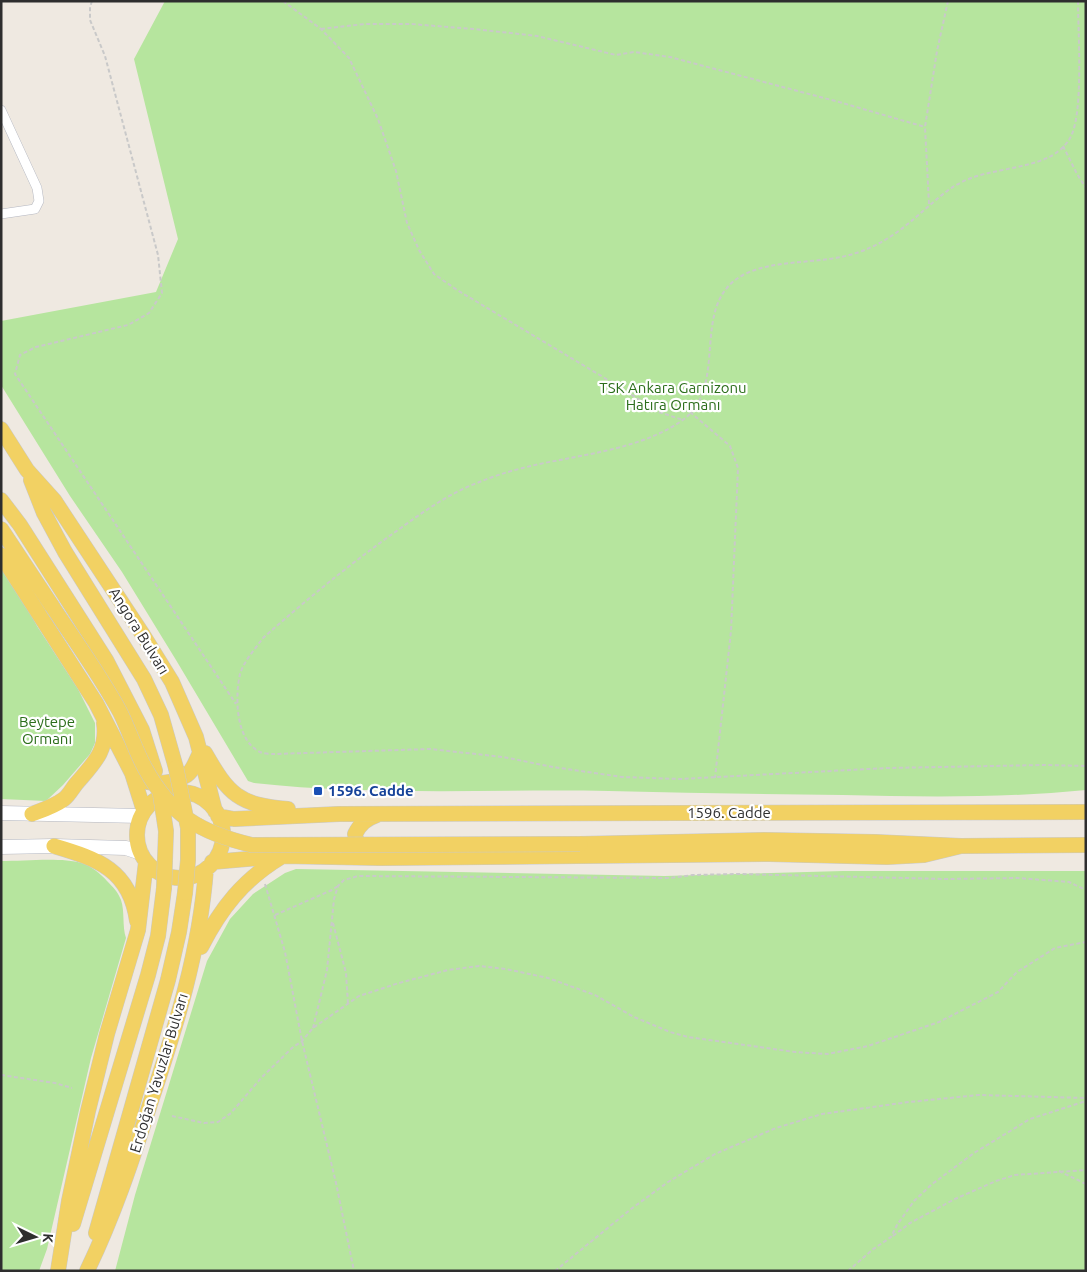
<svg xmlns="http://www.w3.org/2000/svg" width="1087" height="1272" font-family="Ubuntu,sans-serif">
  <rect width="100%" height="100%" fill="#efe9e1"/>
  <!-- green -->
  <path fill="#b6e59e" d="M165 1H1086V790C1006 798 924 797 843 795 765 794 687 793 609 791 491 789 372 796 254 783L248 781 176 660 122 572 70 496 1 385V321L156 292 178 239 134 59Z
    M1 568 24 600 37 626 78 689 95 723V743L90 754 63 785 46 801 1 799Z
    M1 861C25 861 61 857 82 863 91 866 101 874 107 881 113 887 118 892 121 900 125 912 122 926 126 938L91 1058 47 1249 39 1271H1Z
    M296 869 665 876 843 871H1086V1271H115L135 1195 207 961 230 919 253 894 285 873Z"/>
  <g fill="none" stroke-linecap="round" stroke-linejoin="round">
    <defs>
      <path id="street" d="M1 110 37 188 39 201 35 209 1 214"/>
      <path id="secondary" d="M1 813 141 816
        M1 847 54 846 126 848 141 853"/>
      <path id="primary" d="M1 429 27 470 54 500 143 635 172 682 196 737 215 811
        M31 480 44 513 65 552 144 679 161 715 176 768
        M1 500 20 525 106 660 142 730 155 771
        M1 529 52 606
        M1 555 96 703 132 773 144 811
        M205 753C229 795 239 805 288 809
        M143 781C155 785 174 783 185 776 193 772 196 760 200 753
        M137 835a43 43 0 1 1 86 0a43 43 0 1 1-86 0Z
        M32 814C43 810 55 806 64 799 69 795 72 789 76 784 93 764 108 751 104 723
        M218 816 234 819 339 814 1086 812
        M580 844 765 840 875 842 961 846 1086 845
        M54 846C98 859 130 870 137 921
        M369 851 357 844 355 834C360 824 366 819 377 815
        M212 862 284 856 381 858 769 854 887 857 924 855 961 846
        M201 947C221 908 243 880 281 857
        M73 1224 148 975 158 936 164 888
        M96 1233 168 980 179 932 185 893
        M58 1271 69 1201 88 1111 107 1034 138 930 146 862
        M87 1271C113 1217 132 1161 150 1104 176 1027 200 950 206 869"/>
    </defs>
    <!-- street casing -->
    <use href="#street" stroke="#b4b7c1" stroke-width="10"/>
    <!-- secondary casing -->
    <use href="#secondary" stroke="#b4b7c1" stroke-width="15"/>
    <!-- primary casing -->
    <use href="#primary" stroke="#c9c9c9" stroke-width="16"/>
    <!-- path -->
    <path stroke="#c9c9c9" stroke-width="2" stroke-dasharray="4 2.5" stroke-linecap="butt" d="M92 1 90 7V20L105 56 158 255 162 293 149 313 128 325 36 347 20 355 15 374 236 704
      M283 1 321 29 349 58 378 119 396 171 407 223 419 250 434 274 457 290 608 380 659 412 683 420
      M1078 1C1078 32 1084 115 1070 138 1066 146 1056 154 1049 157 1023 170 986 169 960 183 946 190 935 201 923 211 903 229 882 245 856 253 821 265 776 258 743 275 687 305 732 388 680 422 645 445 601 452 560 460 532 465 503 472 477 483 448 494 423 512 398 530 351 563 306 600 263 638 255 649 244 661 240 674 235 696 235 740 260 752 264 754 271 754 275 754L430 749 503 757 553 767 622 777 680 779 887 768 1045 765 1086 766
      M321 29 365 24H411L474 29 537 36 616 55 634 52 670 57 839 102 925 127
      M1063 146 1077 174 1086 188
      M929 204 925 127 937 51 948 1
      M690 412 730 446 738 468 731 631 715 778
      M265 884 285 952 302 1041 336 1183 354 1271
      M275 915 332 890 338 886
      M333 923 346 973 348 1004
      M313 1028 327 970 334 899 338 886 344 880 358 876 670 878 693 875 738 874 946 879 1018 878 1069 882 1086 890
      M1 1075 55 1083 72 1088
      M172 1116 204 1123 218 1122 231 1113 262 1077 292 1048 302 1041 313 1028 359 996 399 983 448 970 479 966 506 969 548 978 595 995 634 1017 670 1032 688 1037 795 1052 827 1054 868 1046 939 1022 998 992 1017 972 1055 948 1086 942
      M1059 1171 1086 1184
      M893 1236 910 1223 955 1199 996 1181 1015 1175 1086 1170
      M555 1271 631 1209 668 1182 715 1154 776 1128 822 1114 909 1102 979 1095 1086 1098
      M848 1271 872 1250 891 1237 897 1225 914 1201 931 1185 974 1153 1030 1119 1086 1101"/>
    <!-- street -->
    <use href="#street" stroke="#fff" stroke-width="9"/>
    <!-- secondary -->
    <use href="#secondary" stroke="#fff" stroke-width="14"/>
    <!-- primary -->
    <use href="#primary" stroke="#f2d163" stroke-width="15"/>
    <defs>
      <path id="primary-bridge" d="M52 606C75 641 100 675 120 712 129 730 135 750 145 768 171 816 201 833 252 845L580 844
        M176 768 188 828V860L185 893
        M160 792 166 831 164 888"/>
    </defs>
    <!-- primary-bridge casing -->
    <use href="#primary-bridge" stroke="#c9c9c9" stroke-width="16" stroke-linecap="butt"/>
    <!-- primary-bridge -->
    <use href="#primary-bridge" stroke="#f2d163" stroke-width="15"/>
  </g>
  <!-- markers -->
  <rect fill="#1a4fb4" stroke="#fff" stroke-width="2" x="313" y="786" width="10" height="10" rx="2.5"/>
  <g text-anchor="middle" stroke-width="4.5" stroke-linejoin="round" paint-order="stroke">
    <!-- park labels -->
    <g font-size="15" fill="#2c6e1b" stroke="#fff">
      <text x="673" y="393">TSK Ankara Garnizonu<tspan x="673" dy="17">Hatıra Ormanı</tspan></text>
      <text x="47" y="727">Beytepe<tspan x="47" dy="17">Ormanı</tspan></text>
    </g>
    <!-- street labels -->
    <g font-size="15" fill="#2e2e2e" stroke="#fff">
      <text transform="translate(139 631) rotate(58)" y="5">Angora Bulvarı</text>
      <text x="729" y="818">1596. Cadde</text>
      <text transform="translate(159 1073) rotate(-73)" y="5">Erdoğan Yavuzlar Bulvarı</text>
    </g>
    <!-- transit labels -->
    <g font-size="15" font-weight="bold" fill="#164399" stroke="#fff" text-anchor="start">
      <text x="328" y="796">1596. Cadde</text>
    </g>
  </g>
  <!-- border -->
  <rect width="1087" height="1272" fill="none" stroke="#2e2e2e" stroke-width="5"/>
  <!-- north arrow -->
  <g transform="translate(35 1237) rotate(95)" stroke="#ffffff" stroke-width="4" paint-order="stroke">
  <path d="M0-4L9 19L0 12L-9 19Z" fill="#2e2e2e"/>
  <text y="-8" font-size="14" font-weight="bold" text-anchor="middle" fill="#2e2e2e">K</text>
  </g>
</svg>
